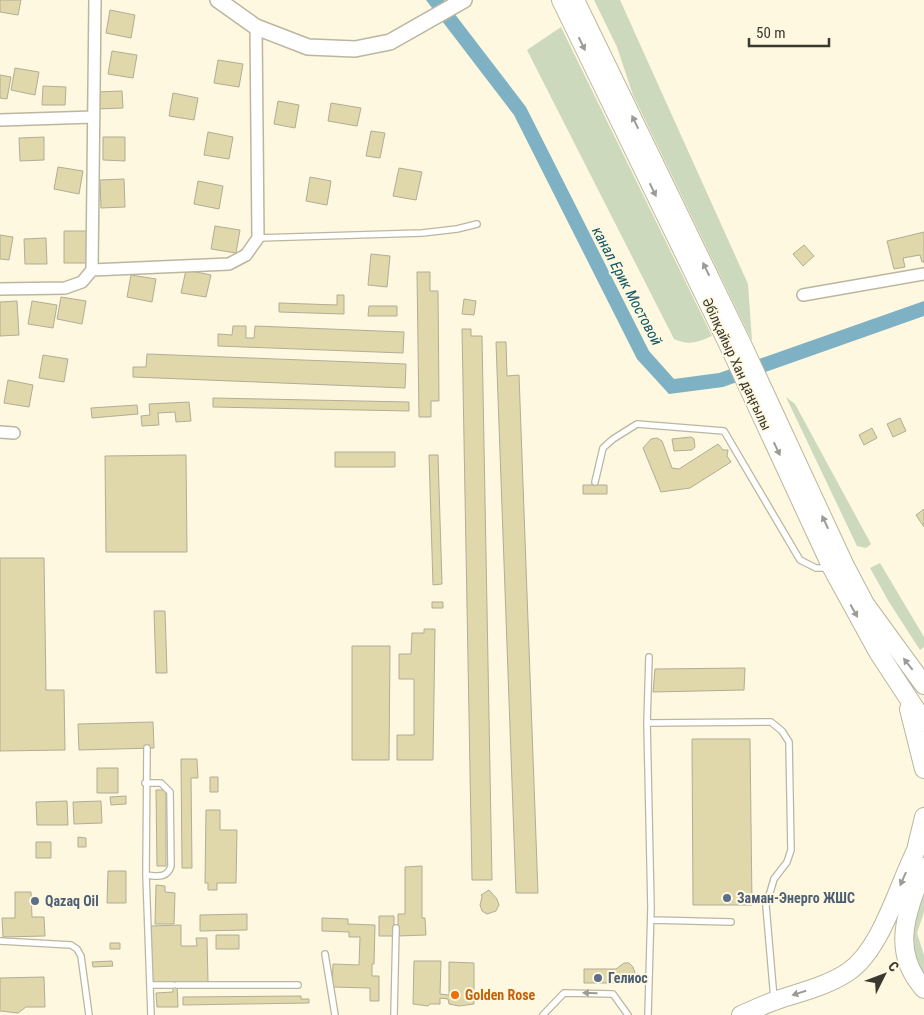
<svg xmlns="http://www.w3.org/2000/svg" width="924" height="1015" font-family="'Roboto Condensed',sans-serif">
  <rect width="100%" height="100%" fill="#fdf8df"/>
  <!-- green -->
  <path fill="#ccd9bd" d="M594 0H620L748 284 752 341 633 95 617 47Z
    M561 27 712 336C698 342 689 346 674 339L527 50Z
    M786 397 795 404 871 544 866 548 857 546Z
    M880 563 924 637V647L920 650 889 602 870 568Z
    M924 892V912L917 933 924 955V982L915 970 909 925Z"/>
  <!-- water -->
  <path fill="#7eb1c3" d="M426 0H444L526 107 649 351 674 379 719 373 924 301V316L723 387 669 394 637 359 514 115Z"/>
  <!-- building -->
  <path fill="#e0d7aa" stroke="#b2ad96" d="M0 0H21L18 15 0 12Z
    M110 10 135 15 131 38 106 33Z
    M112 51 137 55 133 78 108 74Z
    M218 60 243 64 239 87 214 83Z
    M15 68 39 72 35 95 11 90Z
    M0 75 11 77 7 99 0 98Z
    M43 86 66 87 65 105H42Z
    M122 91 123 108 98 109 97 92Z
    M173 93 198 98 194 120 169 116Z
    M278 101 299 105 295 128 274 124Z
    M331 103 361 108 357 126 328 121Z
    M371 131 385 133 380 158 366 156Z
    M208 132 233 137 229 159 204 155Z
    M44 137V160L20 161 19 138Z
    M103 137H125V161L103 160Z
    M58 167 83 171 79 194 54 189Z
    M399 168 422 172 416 200 393 196Z
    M310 177 331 181 327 205 306 201Z
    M124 179 125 207 101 208 100 180Z
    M198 181 223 186 219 209 194 204Z
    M215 226 240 230 236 253 211 249Z
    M64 231H87L88 263H64Z
    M924 232V262H922L920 255 903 258 905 267 894 269 887 241Z
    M0 235 13 237 9 260 0 259Z
    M46 238 47 264H25L24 239Z
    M804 245 814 256 803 266 793 254Z
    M371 254 390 256 387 287 368 285Z
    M186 270 211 275 206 297 181 293Z
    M417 272H430V291H438L439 401H431V417H419Z
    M131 275 156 279 152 302 127 297Z
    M337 295H344V314L279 312V303L337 305Z
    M61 297 86 301 82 324 57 319Z
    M464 299 476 301 474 315 462 314Z
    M17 301 19 335 0 336V302Z
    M32 301 57 305 53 328 28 324Z
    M369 306H397V316H368Z
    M233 326H246V338H254L255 326 404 332 403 353 218 346V334L232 335Z
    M462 329H471V336H482L492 880H472Z
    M496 342H506L507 376 519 375 538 893H516Z
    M147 354 406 364 405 388 133 377V367H146Z
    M43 355 68 359 64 382 39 378Z
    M8 380 33 385 29 407 4 403Z
    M213 398 409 402V411L213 407Z
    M189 402 191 421 176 422 175 412 158 413 159 425 142 426 141 416 150 415 149 404Z
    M137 405 138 414 92 418 91 408Z
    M900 418 906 431 893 437 887 424Z
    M872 428 877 438 864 445 859 435Z
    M691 437 694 439 695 447 692 450 674 451 672 439Z
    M657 438 662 441 672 468 679 469 718 444 723 450H728L727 456 731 462 690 488 661 492 643 448 651 439Z
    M335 452H395V467H335Z
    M186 455 187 552H106L105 456Z
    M429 455H438L442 584 433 585Z
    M583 485H607V494H583Z
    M924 509V527L916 515Z
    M0 558H44L46 690H64L65 750 0 751Z
    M432 602H443V608H432Z
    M154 611H165L167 673H156Z
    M424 629H435L433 760H397V735H414V679H399V654H411L412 633H424Z
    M352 646H390L389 760H352Z
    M745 668 744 690 653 692 655 669Z
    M153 722 154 748 79 750 78 724Z
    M692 739H750L752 905H693Z
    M181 759H197L198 778H191L192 868H182Z
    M97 768H118V793H97Z
    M210 777H218V792H210Z
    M156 790H166V866H157Z
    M126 796V804L111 805 110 797Z
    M67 801 68 825H37L36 802Z
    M101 801 102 823 74 824 73 802Z
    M206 810H220V830H237L236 883H217V890H208V883H205Z
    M78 837 86 838V847H78Z
    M36 842H51V858H36Z
    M422 866V918H425L426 935 398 936V914H405V867Z
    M108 871H126V903H107Z
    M156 885 165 886V892L175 893 174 924H155Z
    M489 890 497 899 499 905 496 911 487 914 482 911 480 905 482 897 481 895Z
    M15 892H31L32 917H44L45 936 3 937 2 918H15Z
    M247 914V930L200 931V915Z
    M379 916H394V936H379Z
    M322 918 348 919V924L375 925 374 964H372V976H379V1001H370V988L332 987 333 964 359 965 360 937H349V932L322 931Z
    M181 925V946H197L196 938H207L208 982H151V926Z
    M216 935H239V949H216Z
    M110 943H120V949H110Z
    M112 961 113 966 93 967 92 962Z
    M414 961H441L440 994 449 995V962L474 963V1004L459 1006 449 1004 448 999 440 998V1004H430L428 1006 413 1004Z
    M624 963H629L633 967 635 973 631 980 621 983H584V969H616Z
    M44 977 45 1007H26L18 1013 0 1011V978Z
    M173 982H177L178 1007H157L156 993 173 992Z
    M301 996V999H309V1003L183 1005V997Z"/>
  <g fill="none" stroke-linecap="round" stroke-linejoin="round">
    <defs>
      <path id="lane" d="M258 238 422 233 457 229 477 224
        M595 482 603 448 613 439 637 424 724 431 800 560 816 568H830
        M647 723 771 722 782 731 789 742 791 850 787 862 774 879 766 906 774 999
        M147 748 146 875 151 1015
        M145 783H161L170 792 171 866C167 879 157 876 146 875
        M651 920 731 922
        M0 941 71 945 77 949 81 956 89 1015
        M325 954 335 1015
        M151 985H173
        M177 985H298
        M394 1015 396 928
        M543 1015 564 993 613 994 628 1015
        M648 1015 651 907 647 723 649 657"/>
      <path id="street" d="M0 120 94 117
        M92 270 95 0
        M0 289 65 288 82 282 92 270 229 264 246 255 258 238 256 27
        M803 295 924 274
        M0 432 14 433"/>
      <path id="secondary" d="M218 0 256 27 308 47 355 49 390 42 464 0"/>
      <path id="primary" d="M561 0 731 350 832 568 878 652 924 722
        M575 0 742 344 845 566 865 604 924 685
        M909 709 924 769
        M917 846 924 817
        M924 867C908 910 889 950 924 989
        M741 1015C753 1010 765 1004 777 1000 801 992 827 986 848 972 885 947 901 873 924 835"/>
    </defs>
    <!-- lane casing -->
    <use href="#lane" stroke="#bbb69f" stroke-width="8"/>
    <!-- street casing -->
    <use href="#street" stroke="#bbb69f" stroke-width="14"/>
    <!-- secondary casing -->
    <use href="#secondary" stroke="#bbb69f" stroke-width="18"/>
    <!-- primary casing -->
    <use href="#primary" stroke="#bbb69f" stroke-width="20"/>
    <!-- lane -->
    <use href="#lane" stroke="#fff" stroke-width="5.5"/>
    <!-- street -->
    <use href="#street" stroke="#fff" stroke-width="11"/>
    <!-- secondary -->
    <use href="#secondary" stroke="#fff" stroke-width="15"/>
    <!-- primary -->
    <use href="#primary" stroke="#fff" stroke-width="18"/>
  </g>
  <!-- one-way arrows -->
  <defs><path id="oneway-solid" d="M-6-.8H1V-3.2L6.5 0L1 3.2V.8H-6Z" transform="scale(1.25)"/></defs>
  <g fill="#9c9c97">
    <use href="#oneway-solid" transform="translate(582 44) rotate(64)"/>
    <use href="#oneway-solid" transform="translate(635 122) rotate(-116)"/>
    <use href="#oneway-solid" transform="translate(653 190) rotate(64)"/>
    <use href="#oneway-solid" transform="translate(706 269) rotate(-116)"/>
    <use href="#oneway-solid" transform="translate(777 449) rotate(65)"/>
    <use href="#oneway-solid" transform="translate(825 522) rotate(-115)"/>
    <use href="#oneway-solid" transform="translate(854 611) rotate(61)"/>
    <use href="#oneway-solid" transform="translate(908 664) rotate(-128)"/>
    <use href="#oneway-solid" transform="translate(903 879) rotate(114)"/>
    <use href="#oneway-solid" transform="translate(590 993) rotate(-179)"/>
    <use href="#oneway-solid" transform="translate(799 993) rotate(162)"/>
  </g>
  <!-- markers -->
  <g fill="#5c6f8a" stroke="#fdf8df" stroke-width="2">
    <circle cx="727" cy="898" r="5"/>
    <circle cx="35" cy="901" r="5"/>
    <circle cx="598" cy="978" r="5"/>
  </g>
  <circle fill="#e8710a" stroke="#fdf8df" stroke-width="2" cx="455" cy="995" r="5"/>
  <g text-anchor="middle" stroke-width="4" stroke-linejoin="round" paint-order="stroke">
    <!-- street labels -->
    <g font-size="14" fill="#3a382f" stroke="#fdf8df">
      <text transform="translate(737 364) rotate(65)" y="5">Әбілқайыр Хан даңғылы</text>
    </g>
    <!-- service labels -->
    <g font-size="14" font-weight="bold" fill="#4e5e75" stroke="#fdf8df" text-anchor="start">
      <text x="737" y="903">Заман-Энерго ЖШС</text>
      <text x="45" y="906">Qazaq Oil</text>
      <text x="608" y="983">Гелиос</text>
    </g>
    <!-- food labels -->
    <g font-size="14" font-weight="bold" fill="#c56008" stroke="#fdf8df" text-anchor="start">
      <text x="465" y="1000">Golden Rose</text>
    </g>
    <!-- water labels -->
    <g font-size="15" font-style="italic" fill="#0f5668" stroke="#fdf8df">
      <text transform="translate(627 286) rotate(62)" y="5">канал Ерик Мостовой</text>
    </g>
  </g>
  <!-- north arrow -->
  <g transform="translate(884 975) rotate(48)" stroke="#fdf8df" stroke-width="4" paint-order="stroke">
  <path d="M0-4L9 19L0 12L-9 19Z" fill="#3a382f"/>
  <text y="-8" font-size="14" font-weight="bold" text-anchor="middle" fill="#3a382f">С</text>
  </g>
  <!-- scale -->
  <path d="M749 38v8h80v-8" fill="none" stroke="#3a382f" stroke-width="2.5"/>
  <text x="756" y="38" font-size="15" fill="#3a382f" stroke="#fdf8df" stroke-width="4" paint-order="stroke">50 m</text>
</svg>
